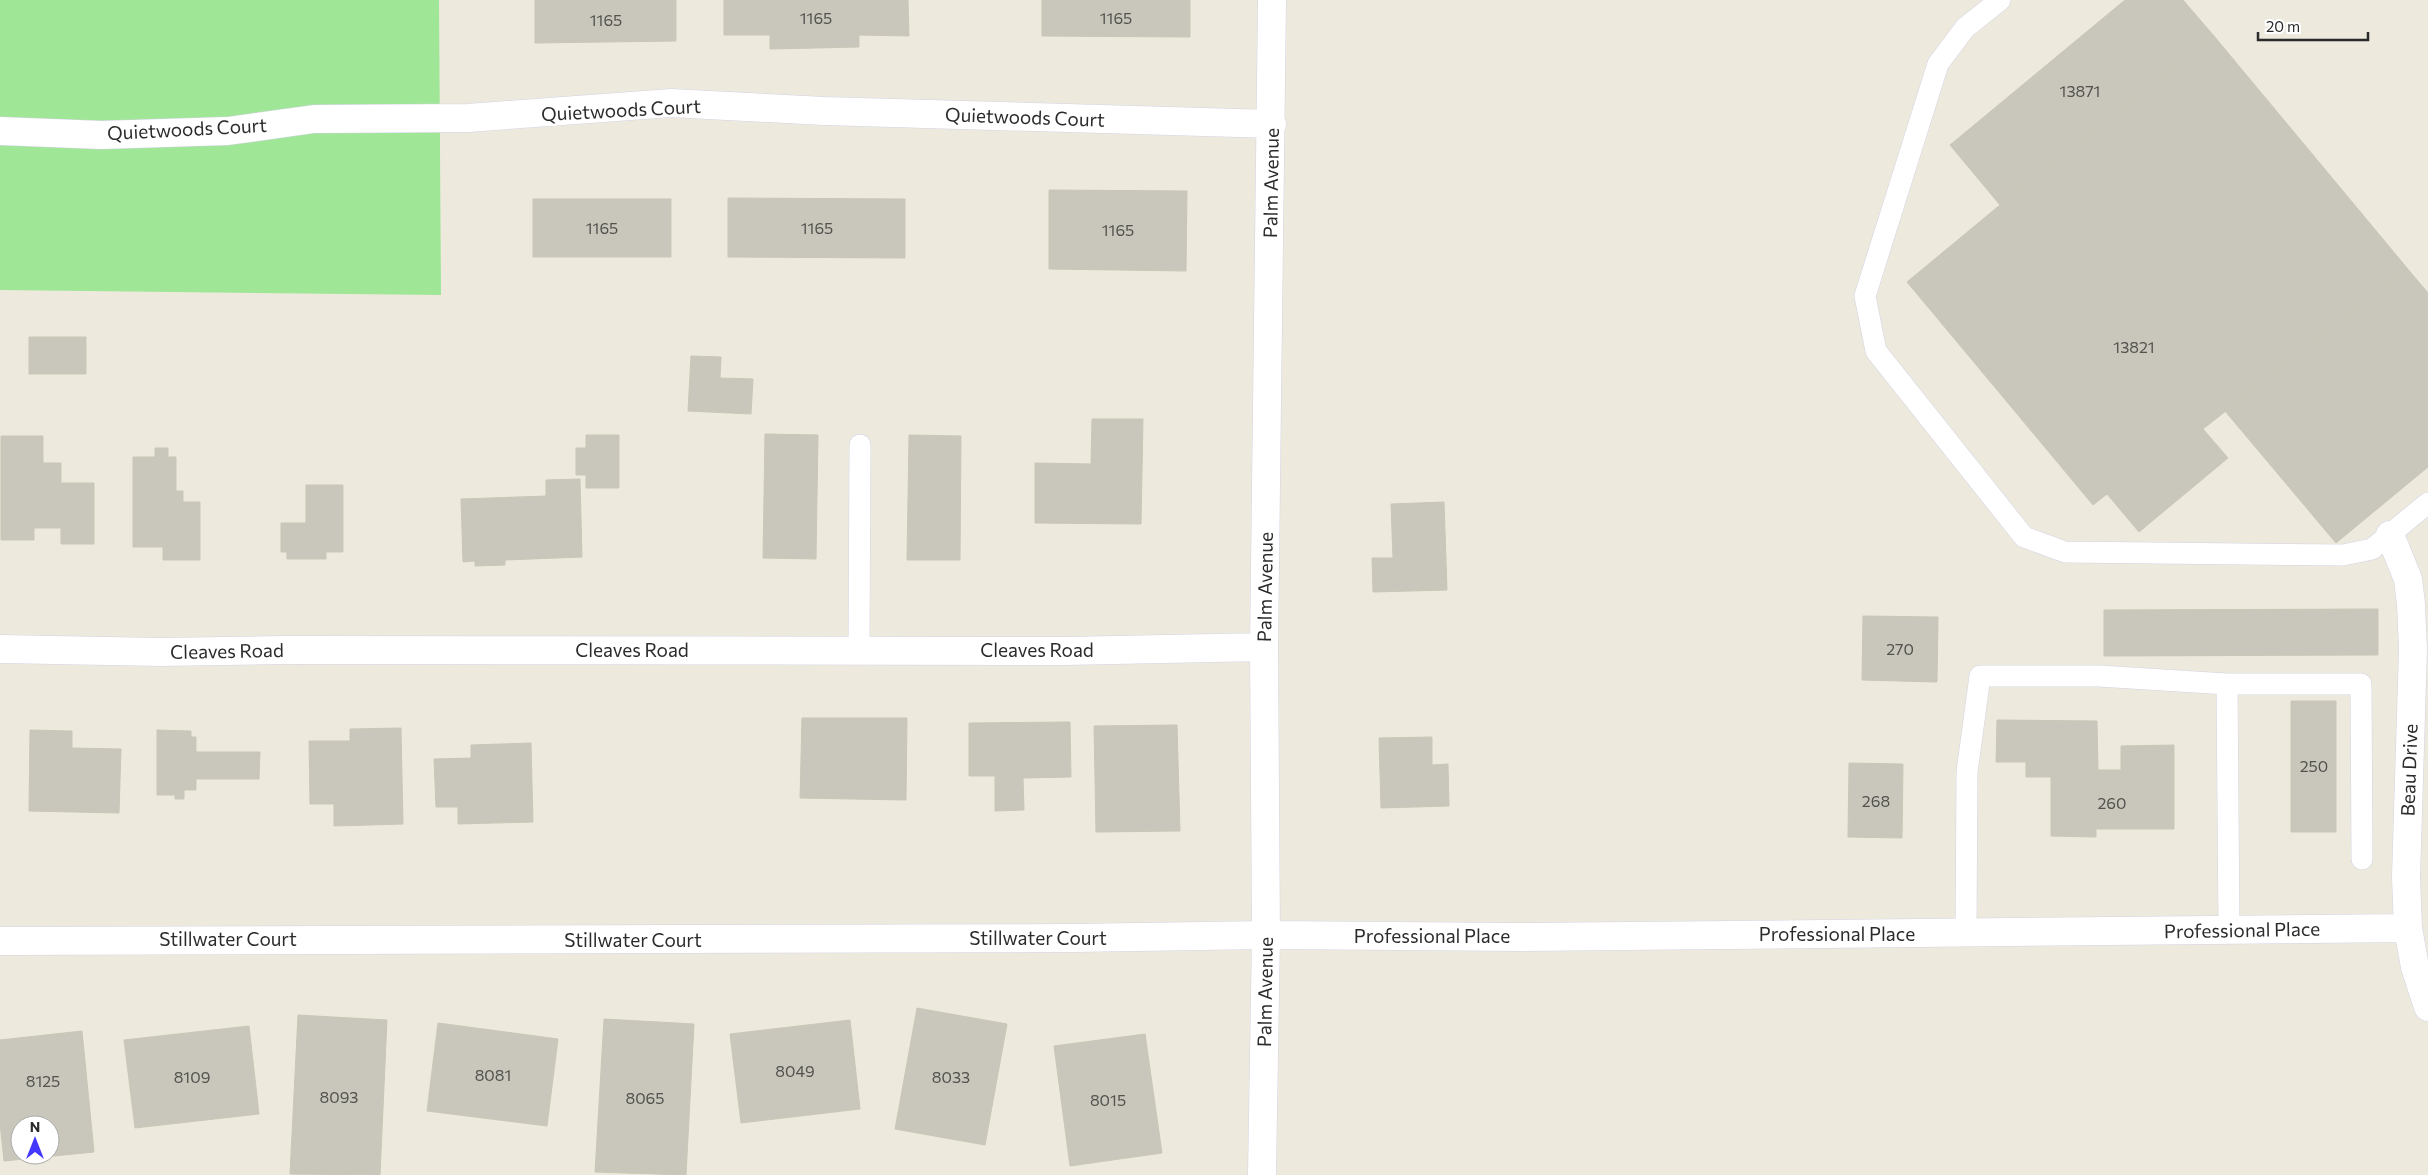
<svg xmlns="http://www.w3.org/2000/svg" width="2428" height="1175" font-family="Commissioner,sans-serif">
  <rect width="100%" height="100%" fill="#edeadd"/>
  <!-- green -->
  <path fill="#9fe697" d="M0 0H439L441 295 0 290Z"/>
  <!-- building -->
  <path fill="#c9c7bb" stroke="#c9c7b6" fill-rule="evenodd" d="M535 0H676V41L535 43Z
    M724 0H908L909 36 859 35V47L770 49V35H724Z
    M1042 0H1190V37L1042 36Z
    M2125 0H2183L2214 36 2000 205 1950 145Z
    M2214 36 2407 268 2203 429 2228 458 2139 532 2107 494 2093 505 1907 282 2000 205Z
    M1049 190 1187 191 1186 271 1049 269Z
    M728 198 905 199V258L728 257Z
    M533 199H671V257H533Z
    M2407 268 2428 293V467L2336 543 2225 411Z
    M29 337H86V374H29Z
    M691 356 721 357 720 378 753 379 751 414 688 411Z
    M1092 419H1143L1141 524 1035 523V463L1091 464Z
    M765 434 818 435 816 559 763 558Z
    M586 435H619V488H586V475H576V448H586Z
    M909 435 961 436 960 560H907Z
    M1 436H43V463H61V483H94V544H61V528H34V540H1Z
    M155 448H168V457H176V491H183V502H200V560H163V547H133V457H155Z
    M580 479 582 557 505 560V565L475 566V561L463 562 461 499 546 496V480Z
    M306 485H343V552H326V559H287V552H281V523H306Z
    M1444 502 1447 590 1373 592 1372 558H1393L1391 504Z
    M2378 609V655L2104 656V610Z
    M1863 616 1938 617 1937 682 1862 680Z
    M2291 701H2336V832H2291Z
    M802 718H907L906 800 800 798Z
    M1997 720 2097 721 2098 770H2121V746L2174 745V829H2096V837L2051 836V777H2026V762H1996Z
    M1070 722 1071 777 1023 778 1024 810 995 811V776H969V723Z
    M1177 725 1180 831 1096 832 1094 726Z
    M401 728 403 824 334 826V804H310L309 741H350V729Z
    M30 730 72 731V748L121 749 119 813 29 811Z
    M157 730 191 731V737H196V752H260L259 779H196V790H184V799H175V795H157Z
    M1432 737V765L1448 764 1449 806 1381 808 1379 738Z
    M531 743 533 822 458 824V807H436L434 759 471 758V745Z
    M1849 763 1903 764 1902 838 1848 837Z
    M917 1008 1007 1024 985 1145 895 1129Z
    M298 1015 387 1020 380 1175 290 1174Z
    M604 1019 694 1024 686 1175 595 1172Z
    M850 1020 860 1109 741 1123 730 1034Z
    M438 1023 558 1039 547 1126 427 1111Z
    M249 1026 259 1114 135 1128 124 1040Z
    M82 1031 94 1152 4 1161 0 1123V1040ZM20 1125H50V1155H20Z
    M1145 1034 1162 1153 1070 1166 1054 1046Z"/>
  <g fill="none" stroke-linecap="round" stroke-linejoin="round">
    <defs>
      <path id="service" d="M2000 0 1965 28 1938 64 1865 296 1876 351 2024 537 2065 552 2343 555 2372 549 2428 503
        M859 651 860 445
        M2229 930 2227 684H2361L2362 859
        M1966 934 1967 772 1980 676H2099L2227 684"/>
      <path id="minor" d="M0 131 101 135 228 131 314 119 468 118 671 103 824 111 1272 124
        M2390 535 2408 579 2411 604 2413 649 2406 877 2408 928 2415 967 2428 1007
        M0 649 161 652 283 650 1065 651 1264 647
        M0 941 1072 938 1266 935 1522 937 2408 928
        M1262 1175 1266 935 1264 647 1272 0"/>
    </defs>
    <!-- service casing -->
    <use href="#service" stroke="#d3d2e4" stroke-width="22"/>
    <!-- minor casing -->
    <use href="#minor" stroke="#d3d2e4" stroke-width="29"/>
    <!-- service -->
    <use href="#service" stroke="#fff" stroke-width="21"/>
    <!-- minor -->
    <use href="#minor" stroke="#fff" stroke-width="28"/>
  </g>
  <g text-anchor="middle" stroke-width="4.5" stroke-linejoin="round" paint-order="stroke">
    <!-- number labels -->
    <g font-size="16" fill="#52524f">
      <text x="816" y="24">1165</text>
      <text x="1116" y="24">1165</text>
      <text x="606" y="26">1165</text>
      <text x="2080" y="97">13871</text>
      <text x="602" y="234">1165</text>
      <text x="817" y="234">1165</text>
      <text x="1118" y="236">1165</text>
      <text x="2134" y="353">13821</text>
      <text x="1900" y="655">270</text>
      <text x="2314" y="772">250</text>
      <text x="1876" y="807">268</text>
      <text x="2112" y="809">260</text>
      <text x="795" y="1077">8049</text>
      <text x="493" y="1081">8081</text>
      <text x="192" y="1083">8109</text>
      <text x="951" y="1083">8033</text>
      <text x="43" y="1087">8125</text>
      <text x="339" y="1103">8093</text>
      <text x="645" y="1104">8065</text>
      <text x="1108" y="1106">8015</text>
    </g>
    <!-- street labels -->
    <g font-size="19" fill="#2b2b2b" stroke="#fff">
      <text transform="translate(621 110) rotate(-3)" y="7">Quietwoods Court</text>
      <text transform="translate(1025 117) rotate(2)" y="7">Quietwoods Court</text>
      <text transform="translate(187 129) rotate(-3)" y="7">Quietwoods Court</text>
      <text transform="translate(1271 183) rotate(-89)" y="7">Palm Avenue</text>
      <text transform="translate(1265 587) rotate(-89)" y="7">Palm Avenue</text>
      <text x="632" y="657">Cleaves Road</text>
      <text x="1037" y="657">Cleaves Road</text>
      <text transform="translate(227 651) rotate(-1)" y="7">Cleaves Road</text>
      <text transform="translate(2409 770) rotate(-88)" y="7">Beau Drive</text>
      <text transform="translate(2242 930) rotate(-1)" y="7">Professional Place</text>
      <text x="1837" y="941">Professional Place</text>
      <text x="1432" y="943">Professional Place</text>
      <text x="1038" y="945">Stillwater Court</text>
      <text x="228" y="946">Stillwater Court</text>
      <text x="633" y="947">Stillwater Court</text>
      <text transform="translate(1265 992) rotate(-89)" y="7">Palm Avenue</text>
    </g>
  </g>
  <!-- north arrow -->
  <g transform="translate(35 1140)"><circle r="24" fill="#ffffff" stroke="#aaaaaa"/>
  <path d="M0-4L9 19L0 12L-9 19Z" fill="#4438ff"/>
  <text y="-8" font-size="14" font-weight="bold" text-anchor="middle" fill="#2b2b2b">N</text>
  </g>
  <!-- scale -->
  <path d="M2258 32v8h110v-8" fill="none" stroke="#2b2b2b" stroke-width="2.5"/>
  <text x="2266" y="32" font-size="15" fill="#2b2b2b" stroke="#ffffff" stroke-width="4" paint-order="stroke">20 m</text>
</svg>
